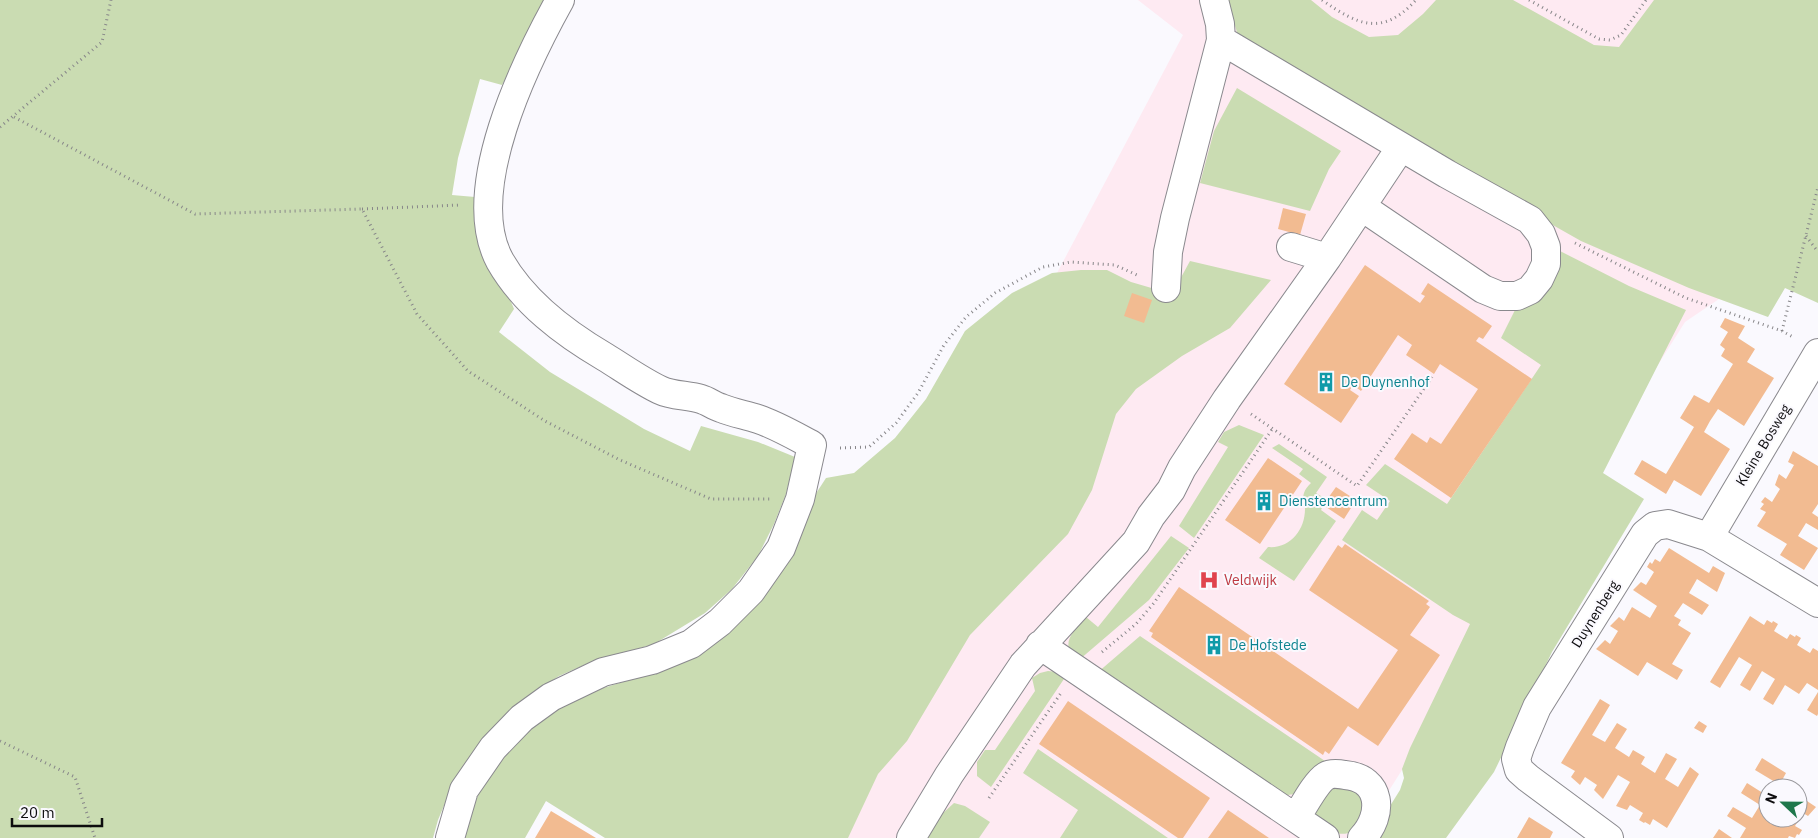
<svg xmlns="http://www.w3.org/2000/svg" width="1818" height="838" font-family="'IBM Plex Sans',sans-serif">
  <rect width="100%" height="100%" fill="#faf9fe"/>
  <!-- medical -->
  <path fill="#feeaf2" d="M1138 0H1818V232L1685 322 1359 838H758L1183 35Z"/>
  <!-- green -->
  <path fill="#cadcb2" d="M0 0H548L502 85 480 79 458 158 452 195 475 197 480 226 514 309 499 332 550 372 644 429 690 451 701 426 758 442 795 457 786 494 774 524 758 556 732 589 705 613 654 644 591 662 559 676 524 699 499 723 453 784 438 820 433 838H0Z
    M1227 0H1311L1332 17 1369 37 1398 35 1423 14 1436 0H1513L1594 45 1619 47 1654 0H1818V303L1785 288 1768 317 1689 288 1581 241 1419 149 1240 42Z
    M1237 88 1341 151 1329 169 1310 211 1200 183 1214 131Z
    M1558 250 1629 286 1686 310 1603 473 1644 499 1552 652 1494 772 1446 838H1370L1400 790 1404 778 1402 769 1410 748 1470 624 1453 615 1342 540 1362 510 1377 520 1390 501 1366 485 1385 464 1447 504 1541 365 1501 338 1516 308Z
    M1190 261 1271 280 1230 328 1182 356 1136 389 1116 414 1092 490 1068 534 970 635 907 741 878 774 848 838H605L546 801 525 838H461L481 788 509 747 554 709 600 689 665 669 758 601 780 574 794 548 815 495 826 478 854 473 895 438 926 399 965 331 1012 293 1052 273 1081 270H1107L1131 282 1172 294Z
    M1239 425 1264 435 1194 538 1179 526 1228 447 1218 442 1224 432Z
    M1279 444 1327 477 1316 493 1326 499 1321 510 1336 521 1294 581 1259 558 1268 547C1290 549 1305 530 1305 509 1305 503 1302 498 1304 493 1305 489 1308 486 1311 483L1299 474 1303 469 1272 448Z
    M1171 536 1189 548 1149 600 1079 660C1057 646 1074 630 1086 617L1098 627Z
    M1140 636 1325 761 1294 794 1282 796 1097 673Z
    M1048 671 1058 672 1066 676 991 787 977 776V762L985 750H995L1035 691 1032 678 1040 673Z
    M1038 749 1168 838H1060L1078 810 1023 773Z
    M1330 785 1353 787C1355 790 1359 793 1361 796 1368 806 1361 829 1348 833 1332 838 1318 820 1313 808Z
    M954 803 965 806 990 822 979 838H927L942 814Z"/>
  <!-- building -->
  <path fill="#f2bb91" d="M1283 208 1306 214 1300 235 1278 229Z
    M1365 265 1420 303 1425 296 1421 294 1428 283 1492 326 1483 339 1479 337 1476 341 1532 379 1451 498 1394 459 1412 433 1427 443 1430 437 1441 444 1478 389 1440 364 1434 374 1424 367 1406 355 1412 345 1398 335 1361 391 1353 385 1350 390 1359 396 1341 423 1284 384Z
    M1132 293 1152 300 1144 323 1124 316Z
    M1725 318 1745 326 1738 338 1755 349 1747 362 1774 378 1744 426 1718 409 1710 421 1704 432 1730 449 1701 496 1674 480 1666 494 1634 474 1642 460 1666 474 1694 427 1680 418 1694 395 1709 403 1733 364 1721 356 1725 349 1720 345 1728 332 1720 327Z
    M1793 451 1818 466V504L1812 513 1818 517V530L1806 523 1798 536 1818 548 1804 570 1780 555 1787 544 1757 526 1766 512 1760 509 1764 504 1761 502 1765 497 1772 502 1780 489 1775 485 1779 474 1786 479 1794 465 1788 462Z
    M1268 458 1302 481 1260 544 1225 520Z
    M1336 487 1356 500 1344 519 1323 505Z
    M1345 544 1429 601 1426 604 1430 607 1410 635 1440 655 1378 746 1348 726 1329 754 1325 751 1323 755 1151 637 1153 633 1149 631 1179 587 1358 709 1398 650 1309 590 1338 545 1342 548Z
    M1669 548 1709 573 1713 566 1725 573 1717 592 1697 579 1689 593 1709 605 1702 615 1683 603 1674 616 1681 620 1678 625 1691 633 1672 664 1683 670 1677 680 1647 662 1638 676 1596 649 1605 640 1610 644 1618 631 1610 626 1619 617 1624 621 1632 607 1650 618 1657 606 1633 590 1641 582 1646 585 1654 572 1647 567 1650 562 1652 564 1655 559 1660 562Z
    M1750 616 1764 625 1767 620 1772 623 1773 621 1778 624 1774 631 1787 639 1790 634 1795 637 1796 635 1801 638 1797 645 1810 653 1813 648 1818 651V690L1807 683 1799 694 1785 685 1773 705 1763 699 1775 679 1762 671 1750 691 1740 685 1752 665 1739 657 1720 688 1710 682Z
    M1818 692V714L1817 716 1807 710Z
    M1600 699 1610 705 1592 735 1605 742 1617 723 1627 729 1615 748 1629 757 1633 750 1645 757 1641 764 1655 773 1666 753 1677 759 1665 779 1678 787 1690 767 1699 774 1667 828 1653 819 1650 825 1645 822 1644 823 1639 820 1643 813 1630 805 1627 810 1616 806 1630 782 1618 775 1603 799 1594 790 1597 785 1585 777 1580 785 1571 777 1575 771 1561 763Z
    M1068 701 1210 798 1183 838H1178L1039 744Z
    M1699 721 1707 726 1703 733 1694 728Z
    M1762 758 1786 773 1780 784 1786 788H1771L1775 782 1755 770Z
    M1747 783 1766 795 1768 793V818H1798V795L1816 807 1808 816 1803 813 1795 826 1802 830 1799 835 1797 834 1795 838 1789 836 1788 838H1740L1746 828 1727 816 1733 807 1752 818 1760 805 1741 793Z
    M1228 810 1269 838H1208Z
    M551 811 596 838H535Z
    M1529 817 1553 832 1550 838H1517Z
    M1719 829 1732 838H1713Z"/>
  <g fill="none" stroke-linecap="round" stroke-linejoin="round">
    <defs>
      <path id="minor" d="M1221 40 1447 174 1530 220 1541 234 1546 247V264L1539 279 1530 290 1517 296H1500L1483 289 1362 207
        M1291 247 1327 258
        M1166 288 1168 252 1175 218 1221 40 1220 24 1214 0
        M1709 537 1818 353
        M1040 645 1325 838
        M1296 818C1303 807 1316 782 1326 776 1331 773 1339 774 1345 775 1382 778 1384 815 1362 838
        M450 838 464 790 493 748 522 718 551 697 603 672 652 660 691 644 720 622 751 591 781 548 800 499 812 445C795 436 776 425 758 419 746 415 733 413 721 408 714 406 708 401 701 399 688 395 672 396 660 390 641 381 623 368 605 357 564 333 524 303 500 261 462 191 525 63 560 0
        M911 838 949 775 1023 665 1136 542 1151 516 1171 490 1182 468 1227 399 1327 258 1401 147
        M1609 838 1528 778 1519 770 1516 759 1520 747 1537 707 1645 534 1655 526 1668 524 1709 537 1818 603"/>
    </defs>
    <!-- minor casing -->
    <use href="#minor" stroke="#8a898e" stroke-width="30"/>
    <!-- path -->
    <path stroke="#878689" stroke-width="3" stroke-dasharray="1 4" stroke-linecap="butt" d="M1322 0C1358 25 1382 37 1416 0
      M1529 0 1599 39 1610 40 1621 35 1646 0
      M14 117 195 214 362 209 417 314 468 371 545 421 620 460 711 499H770
      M0 127 102 42 111 0
      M362 209 461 205
      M1806 236 1818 252
      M1575 243 1686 298 1782 331 1793 337
      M1782 331 1818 187
      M1251 414 1357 486 1432 377
      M840 448 869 447 896 423 918 393 944 345 966 317 995 293 1043 267 1071 262 1115 265 1137 275
      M1102 652 1136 624 1154 603 1273 428
      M0 741 75 777 95 838
      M989 798 1061 693"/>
    <!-- minor -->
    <use href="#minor" stroke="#fff" stroke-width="28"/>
  </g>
  <!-- icons -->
  <defs>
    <symbol id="building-bare" viewBox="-9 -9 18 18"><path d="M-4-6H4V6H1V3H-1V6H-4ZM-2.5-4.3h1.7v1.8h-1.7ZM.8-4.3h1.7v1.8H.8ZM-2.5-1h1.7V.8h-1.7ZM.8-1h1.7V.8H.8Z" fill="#0f9aa8" stroke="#faf9fe" stroke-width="2.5" paint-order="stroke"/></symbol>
    <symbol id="hospital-bare" viewBox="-9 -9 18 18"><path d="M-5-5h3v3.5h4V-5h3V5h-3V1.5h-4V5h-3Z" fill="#e0444e" stroke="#faf9fe" stroke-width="2.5" paint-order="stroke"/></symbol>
  </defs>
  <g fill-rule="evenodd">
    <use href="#building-bare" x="1312" y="368" width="28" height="28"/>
    <use href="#building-bare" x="1250" y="487" width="28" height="28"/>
    <use href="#hospital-bare" x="1195" y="566" width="28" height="28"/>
    <use href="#building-bare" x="1200" y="631" width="28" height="28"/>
  </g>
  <g text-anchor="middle" stroke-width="4" stroke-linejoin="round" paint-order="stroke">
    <!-- culture labels -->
    <g font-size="14" fill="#0d838f" stroke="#faf9fe" text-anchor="start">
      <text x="1341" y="387">De Duynenhof</text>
      <text x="1279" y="506">Dienstencentrum</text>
      <text x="1229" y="650">De Hofstede</text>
    </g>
    <!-- street labels -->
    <g font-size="14" fill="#0d0c0e" stroke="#faf9fe">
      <text transform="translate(1763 445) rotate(-59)" y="5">Kleine Bosweg</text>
      <text transform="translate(1595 614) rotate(-58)" y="5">Duynenberg</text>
    </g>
    <!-- health labels -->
    <g font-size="14" fill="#be3a42" stroke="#faf9fe" text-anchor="start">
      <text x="1224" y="585">Veldwijk</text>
    </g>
  </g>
  <!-- north arrow -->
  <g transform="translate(1783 803) rotate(292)"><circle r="24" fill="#faf9fe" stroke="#9b9a9e"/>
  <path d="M0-4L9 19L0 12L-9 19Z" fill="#1f774b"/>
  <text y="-8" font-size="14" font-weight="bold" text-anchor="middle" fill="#0d0c0e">N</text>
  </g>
  <!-- scale -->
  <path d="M12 818v8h90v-8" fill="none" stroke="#0d0c0e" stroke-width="2.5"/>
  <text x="20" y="818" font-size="15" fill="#0d0c0e" stroke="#faf9fe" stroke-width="4" paint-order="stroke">20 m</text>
</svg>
